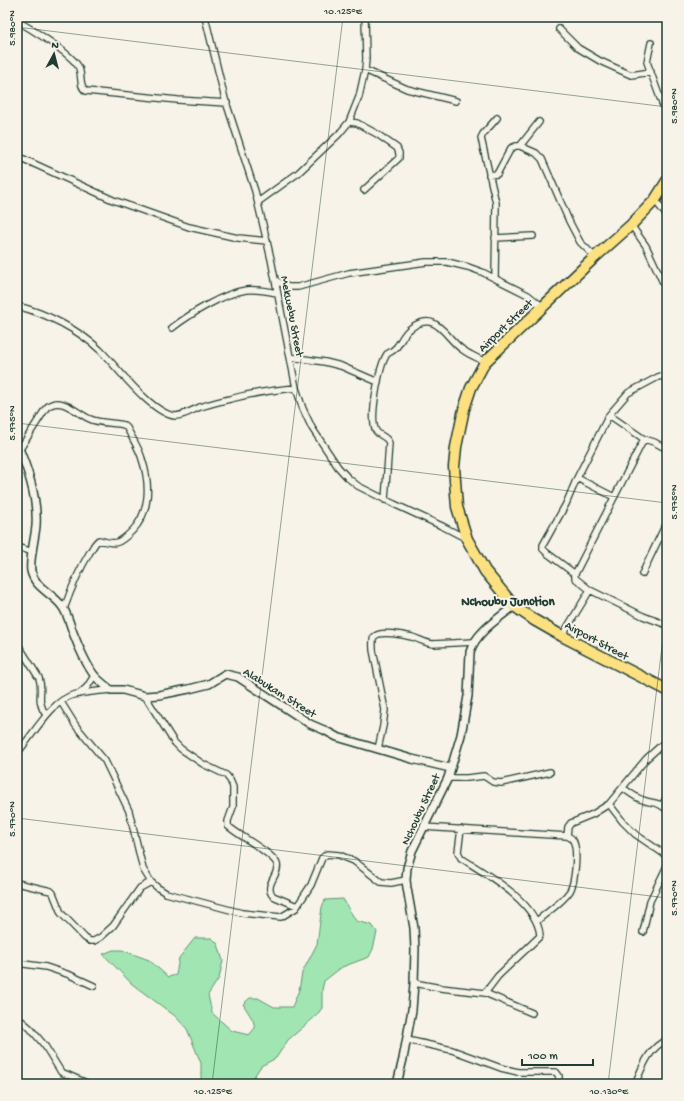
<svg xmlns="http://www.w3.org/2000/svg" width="684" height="1101" font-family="'Gochi Hand',sans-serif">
  <rect width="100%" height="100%" fill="#f7f3e8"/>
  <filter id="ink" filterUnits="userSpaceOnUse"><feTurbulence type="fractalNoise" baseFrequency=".025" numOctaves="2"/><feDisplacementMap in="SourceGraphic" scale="8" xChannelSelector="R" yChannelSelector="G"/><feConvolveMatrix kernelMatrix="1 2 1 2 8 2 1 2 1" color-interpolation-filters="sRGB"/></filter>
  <g filter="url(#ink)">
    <!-- green -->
    <path fill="#a1e6b2" stroke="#609273" d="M343 899 356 921 372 925 377 932 373 949 369 957 342 967 324 981 322 990V1008L316 1016 288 1040 276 1058 261 1066 249 1084H201V1063L187 1029 175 1016 132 984 103 954 113 950H122L149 960 168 977 176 975 179 958 195 938H212L218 944 223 961 219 978 208 995 212 1013 232 1031 249 1035 255 1028 253 1020 243 1004 250 998H258L274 1007H292L299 990 302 973 317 944 322 907 325 900Z"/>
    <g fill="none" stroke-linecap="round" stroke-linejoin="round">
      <defs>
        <path id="street" d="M205 17 225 99 255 191 271 259 296 388 303 409 312 428 338 467 348 478 358 486 394 504 444 527 467 539
          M17 21C30 28 70 53 78 66 83 74 78 86 86 91L178 100 227 103
          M559 29 578 48 600 61 631 75 651 72
          M651 43 647 62 663 106 667 110
          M365 70 407 89 456 101
          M349 122 357 123 377 134 397 148 399 153V158L364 190
          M520 146 539 122
          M17 156 113 200 189 227 238 238 267 241
          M489 175 497 174 511 148 516 146H520L536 153 542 159 569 221 580 242 595 257
          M655 200 667 216
          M258 202 298 173 339 134 349 122 359 97 365 70 366 59 365 17
          M631 225 646 246 667 291
          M495 238 533 236
          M495 279 496 203 481 138 483 134 497 118
          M275 280 288 287H298L349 273 426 262H447L468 267 482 272 528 295 543 307
          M17 306C46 313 79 330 100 350 117 367 151 413 175 416 184 416 192 410 200 407 210 404 220 401 230 399 252 393 274 390 296 388
          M172 328C190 314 224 293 246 290 256 289 267 291 277 293
          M290 357 325 362 341 366 378 382
          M609 415 644 439 654 442 667 449
          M20 449 46 408C61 394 77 414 90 419 101 424 113 422 124 425L127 428C132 438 139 448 142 459 150 483 151 512 132 531 119 544 116 545 99 540 94 543 93 548 90 552 79 570 71 589 64 609
          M577 478 614 497
          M385 500 389 443C387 436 379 436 376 431 369 419 379 366 387 354 402 347 399 337 411 328 437 309 445 338 463 350 470 355 478 358 485 362
          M17 547 33 552
          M575 574 547 553 543 549V545L566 504 577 478 609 415 628 393 658 377 667 375
          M642 574 664 528 667 525
          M590 590 643 616 667 625
          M562 636 590 590 575 578V574L644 439
          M17 643 39 678C44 693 35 699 46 715
          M79 694 87 687 94 676
          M145 696 174 742 181 749 203 764 226 775 230 780 233 787V807L228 821V826C239 836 273 853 277 864 280 875 263 885 273 896L297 906
          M61 702 76 726 105 761 129 811 143 869 151 882 158 888 166 893 242 913 281 917 296 908 311 885 322 858 327 854 339 855 354 861 381 882 391 883 406 880
          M378 749 383 726 385 710 373 650C373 646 372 640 374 637 379 630 404 635 412 637 419 639 425 643 433 644L474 642
          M17 753C32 737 51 701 73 695 85 692 99 691 111 690
          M448 778H467L484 776 493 782 501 783 550 772
          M623 788C629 792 636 798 643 800 653 804 658 801 667 810
          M609 804 623 822 635 834 667 856
          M662 805 667 797
          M423 827 567 836C569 837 570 837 572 839 579 847 575 882 570 891 562 903 547 912 537 921
          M567 836 568 827 571 823 593 814 609 804 646 759 667 740
          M17 883 51 891 53 893 61 913 85 938 90 941H94L101 937 113 926 140 888 151 882
          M643 932 650 901 667 866
          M17 963 46 967 70 975 94 986
          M414 983 441 988 485 993 498 976 539 937 540 935C537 902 486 874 461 858L458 852 461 829
          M485 993 532 1013
          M17 1017 30 1028 45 1046 61 1072 89 1084
          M407 1040 452 1050 501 1068 518 1072H556L559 1076 558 1084
          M635 1084C642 1068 649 1047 667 1040"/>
        <path id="secondary" d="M17 444C28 469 38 498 36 526 35 538 29 561 31 571 35 588 52 593 61 605 68 613 70 626 74 635 78 646 88 668 95 676 99 681 106 686 111 690H123L145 696 159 695 189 689 209 684 225 674 238 677 310 724 324 730 337 737 412 759 450 768
          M397 1084 403 1059 412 1010 414 983 415 949 414 928 407 888 406 880 407 868 412 851 448 778 461 735 468 696 470 652C476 632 498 619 514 606"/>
        <path id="highway" d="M667 181 655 200 631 225 595 257 485 362 471 388 464 409 456 447 454 467 457 507 467 539 485 571 514 606 534 620 562 636 667 690"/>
      </defs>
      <!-- street casing -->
      <use href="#street" stroke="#1f3d34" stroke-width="8"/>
      <!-- secondary casing -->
      <use href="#secondary" stroke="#1f3d34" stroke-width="10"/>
      <!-- highway casing -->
      <use href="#highway" stroke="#1f3d34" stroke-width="13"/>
      <!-- street -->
      <use href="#street" stroke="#f7f3e8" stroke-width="5.5"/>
      <!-- secondary -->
      <use href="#secondary" stroke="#f7f3e8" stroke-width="7"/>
      <!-- highway -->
      <use href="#highway" stroke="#fde080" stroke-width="10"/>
    </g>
  </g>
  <!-- ticks -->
  <path fill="none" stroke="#1f3d34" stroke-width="1" stroke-opacity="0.45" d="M17 27 667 107M17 423 667 503M17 818 667 898M212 1084 343 17M608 1084 667 606"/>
  <g text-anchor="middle" stroke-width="4" stroke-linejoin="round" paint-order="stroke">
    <!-- street labels -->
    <g font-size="12" fill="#1f3d34" stroke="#f7f3e8">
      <text transform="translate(293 316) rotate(79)" y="4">Mekwebu Street</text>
      <text transform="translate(505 325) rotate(-44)" y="4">Airport Street</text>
      <text transform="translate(597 640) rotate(28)" y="4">Airport Street</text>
      <text transform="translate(280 692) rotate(32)" y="4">Alabukam Street</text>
      <text transform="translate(420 809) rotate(-65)" y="4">Nchoubu Street</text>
    </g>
    <!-- neighbourhood labels -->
    <g font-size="13" font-weight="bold" fill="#1f3d34" stroke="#f7f3e8">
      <text x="508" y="605">Nchoubu Junction</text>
    </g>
  </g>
  <!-- margin -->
  <rect width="684" height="1101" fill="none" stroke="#f7f3e8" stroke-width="44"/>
  <!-- north arrow -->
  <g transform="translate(54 54) rotate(7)" stroke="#f7f3e8" stroke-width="3" paint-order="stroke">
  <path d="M0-3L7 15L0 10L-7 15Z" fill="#1f3d34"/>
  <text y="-6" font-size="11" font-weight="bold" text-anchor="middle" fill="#1f3d34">N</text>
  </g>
  <!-- scale -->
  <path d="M522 1059v6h71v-6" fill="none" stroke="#1f3d34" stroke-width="2"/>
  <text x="528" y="1059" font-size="12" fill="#1f3d34" stroke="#f7f3e8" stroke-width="3" paint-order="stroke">100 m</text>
  <rect x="22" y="22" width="640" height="1057" fill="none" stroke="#1f3d34" stroke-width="1.5"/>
  <g font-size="10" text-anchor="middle" fill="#1f3d34">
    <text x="343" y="14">10.125°E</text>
    <text transform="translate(11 28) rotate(-90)" y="4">5.980°N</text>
    <text transform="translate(673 106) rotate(-90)" y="4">5.980°N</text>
    <text transform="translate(11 423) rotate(-90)" y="4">5.975°N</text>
    <text transform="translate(673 502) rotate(-90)" y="4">5.975°N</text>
    <text transform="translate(11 819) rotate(-90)" y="4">5.970°N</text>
    <text transform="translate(673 898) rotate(-90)" y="4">5.970°N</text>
    <text x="213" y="1094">10.125°E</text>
    <text x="609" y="1094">10.130°E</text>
  </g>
</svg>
